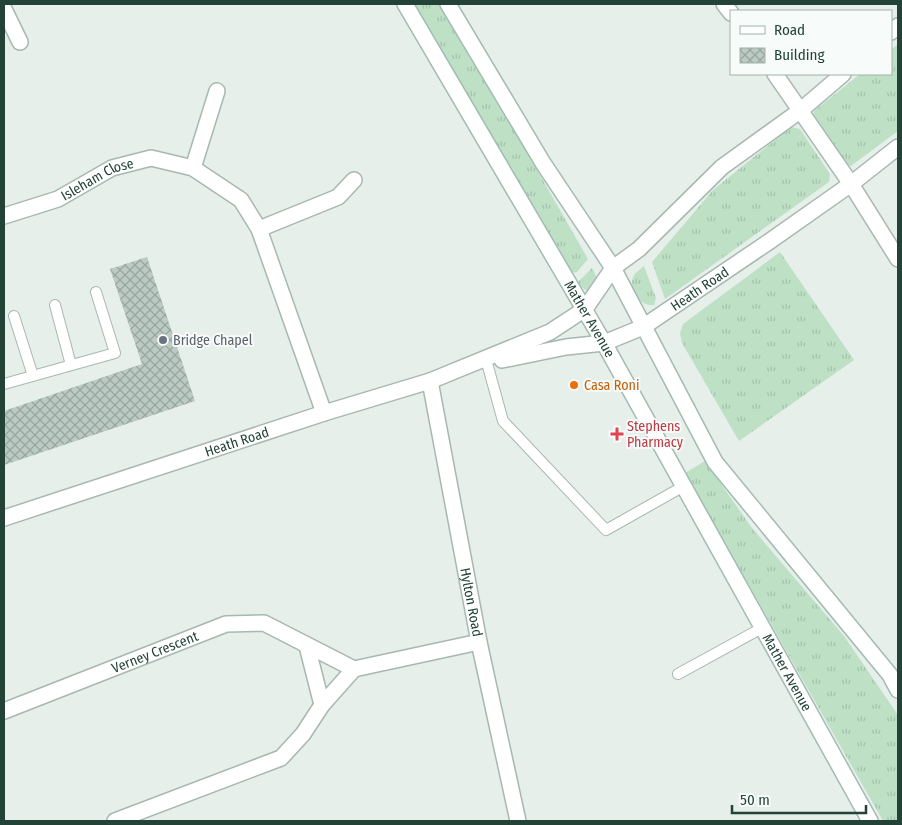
<svg xmlns="http://www.w3.org/2000/svg" width="902" height="825" font-family="'Fira Sans Condensed',sans-serif">
  <defs>
    <pattern id="grass-tufts" width="24" height="20" patternUnits="userSpaceOnUse" patternTransform="scale(1.25)"><rect width="24" height="20" fill="#bee1c6"/><path d="M3 7l-1-3M5 7V3M7 7l1-3M15 17l-1-3M17 17v-4M19 17l1-3" fill="none" stroke="#a3c2ab"/></pattern>
    <pattern id="building-cross-hatch" width="8" height="8" patternUnits="userSpaceOnUse" patternTransform="scale(1.25)"><rect width="8" height="8" fill="#bbcac3"/><path d="M0 0l8 8M0 8l8-8" fill="none" stroke="#98a69f"/></pattern>
  </defs>
  <rect width="100%" height="100%" fill="#e6efea"/>
  <!-- grass -->
  <path fill="url(#grass-tufts)" d="M412 4H442L588 259 577 272 571 273Z
    M898 44V131L851 166 847 165 813 119 814 111 860 74H891V50Z
    M791 127 800 129 830 174 829 182 665 299 652 262 713 190Z
    M780 252 854 360 739 441 682 343 680 333 683 324Z
    M644 266 656 298 654 305C640 306 628 291 633 277 635 273 640 269 644 266Z
    M592 268 599 282 593 290 587 291 577 283Z
    M705 461 752 528 844 636 898 715V821H883L685 473Z"/>
  <!-- building -->
  <path fill="url(#building-cross-hatch)" d="M147 257 195 401 4 465V411L142 364 110 269Z"/>
  <g fill="none" stroke-linecap="round" stroke-linejoin="round">
    <defs>
      <path id="lane" d="M55 305 71 365
        M14 316 33 376
        M487 363 503 421 606 530 684 486
        M4 384 115 353 96 292
        M678 674 762 628"/>
      <g id="street">
        <path d="M724 4 731 13"/>
        <path d="M4 9 20 42"/>
        <path d="M891 32 898 26"/>
        <path d="M775 74 851 184 898 259"/>
        <path d="M193 168 217 91"/>
        <path id="s1" d="M4 216 58 199 112 168 151 158 193 168 241 200 259 229 324 413"/>
        <path d="M259 229 338 197 354 180"/>
        <path id="s2" d="M502 360 566 347 604 343 643 327 770 241 851 184 898 147"/>
        <path id="s3" d="M430 381 479 642 518 821"/>
        <path id="s4" d="M4 518 324 413 430 381 550 332 585 309 613 268 639 249 722 167 801 110 843 74"/>
        <path d="M307 646 322 705"/>
        <path id="s5" d="M4 711 226 624 264 623 354 669 479 642"/>
        <path d="M115 821 281 758 303 734 322 705 354 669"/>
      </g>
      <g id="secondary">
        <path id="s6" d="M405 4 604 343 870 821"/>
        <path d="M448 4 543 163 613 268 715 462 890 675 898 690"/>
      </g>
    </defs>
    <!-- lane casing -->
    <use href="#lane" stroke="#a8b8b1" stroke-width="12"/>
    <!-- street casing -->
    <use href="#street" stroke="#a8b8b1" stroke-width="18"/>
    <!-- secondary casing -->
    <use href="#secondary" stroke="#a3bbb2" stroke-width="18"/>
    <!-- lane -->
    <use href="#lane" stroke="#fff" stroke-width="10"/>
    <!-- street -->
    <use href="#street" stroke="#fff" stroke-width="15"/>
    <!-- secondary -->
    <use href="#secondary" stroke="#fff" stroke-width="15"/>
  </g>
  <!-- markers -->
  <circle fill="#6b7280" stroke="#f7fbf9" stroke-width="2" cx="163" cy="340" r="5"/>
  <circle fill="#e8710a" stroke="#f7fbf9" stroke-width="2" cx="574" cy="385" r="5"/>
  <path fill="#e0444e" stroke="#f7fbf9" stroke-width="2" d="M614.5 426.5h5v5h5v5h-5v5h-5v-5h-5v-5h5z"/>
  <g text-anchor="middle" stroke-width="4" stroke-linejoin="round" paint-order="stroke">
    <!-- street labels -->
    <g font-size="14" fill="#234339" stroke="#f7fbf9">
      <text dy="5" stroke="none"><textPath href="#s1" startOffset="101">Isleham Close</textPath></text>
      <text dy="5" stroke="none"><textPath href="#s2" startOffset="214">Heath Road</textPath></text>
      <text dy="5" stroke="none"><textPath href="#s6" startOffset="365">Mather Avenue</textPath></text>
      <text dy="5" stroke="none"><textPath href="#s4" startOffset="245">Heath Road</textPath></text>
      <text dy="5" stroke="none"><textPath href="#s3" startOffset="225">Hylton Road</textPath></text>
      <text dy="5" stroke="none"><textPath href="#s5" startOffset="162">Verney Crescent</textPath></text>
      <text dy="5" stroke="none"><textPath href="#s6" startOffset="770">Mather Avenue</textPath></text>
    </g>
    <!-- worship labels -->
    <g font-size="14" fill="#5b616d" stroke="#f7fbf9" text-anchor="start">
      <text x="173" y="345">Bridge Chapel</text>
    </g>
    <!-- food labels -->
    <g font-size="14" fill="#c56008" stroke="#f7fbf9" text-anchor="start">
      <text x="584" y="390">Casa Roni</text>
    </g>
    <!-- health labels -->
    <g font-size="14" fill="#be3a42" stroke="#f7fbf9" text-anchor="start">
      <text x="627" y="431">Stephens<tspan x="627" dy="16">Pharmacy</tspan></text>
    </g>
  </g>
  <!-- border -->
  <rect width="902" height="825" fill="none" stroke="#234339" stroke-width="10"/>
  <!-- legend -->
  <rect x="730" y="10" width="162" height="65" fill="#f7fbf9" stroke="#a2b1ac"/>
  <rect x="740" y="26" width="25" height="8" fill="#ffffff" stroke="#a2b1ac"/>
  <text x="774" y="35" font-size="15" fill="#234339">Road</text>
  <rect x="740" y="48" width="25" height="15" fill="url(#building-cross-hatch)" stroke="#a2b1ac"/>
  <text x="774" y="60" font-size="15" fill="#234339">Building</text>
  <!-- scale -->
  <path d="M732 805v8h134v-8" fill="none" stroke="#234339" stroke-width="2.5"/>
  <text x="740" y="805" font-size="15" fill="#234339" stroke="#f7fbf9" stroke-width="4" paint-order="stroke">50 m</text>
</svg>
